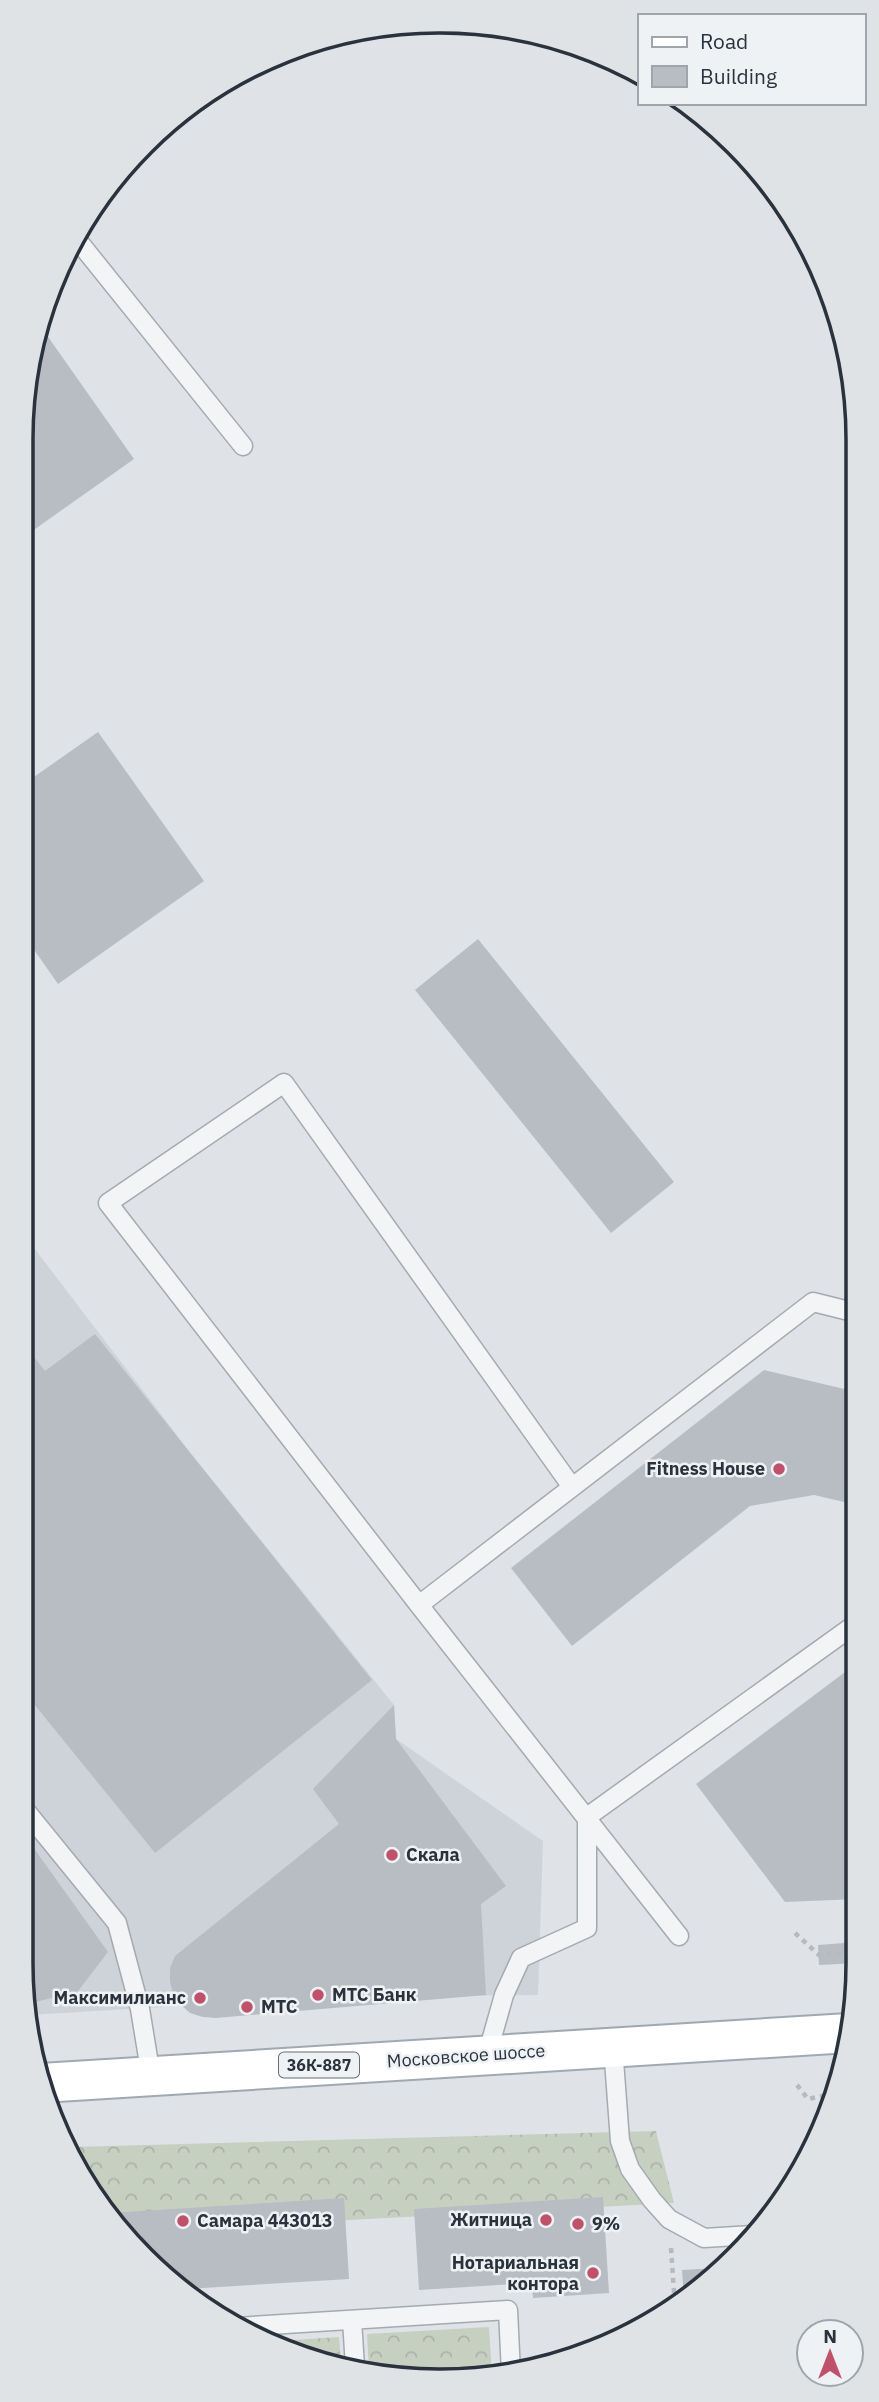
<svg xmlns="http://www.w3.org/2000/svg" width="879" height="2402" font-family="'IBM Plex Sans',sans-serif">
  <defs>
    <pattern id="forest-crowns" width="20" height="18" patternUnits="userSpaceOnUse" patternTransform="scale(1.75)"><rect width="20" height="18" fill="#c6d0c1"/><path d="M2 6a3 3 0 1 1 6 0M12 15a3 3 0 1 1 6 0" fill="none" stroke="#aab3a7"/></pattern>
  </defs>
  <rect width="100%" height="100%" fill="#dfe3e7"/>
  <!-- built -->
  <path fill="#ced2d9" d="M21 1231 189 1451 394 1705 396 1739 543 1841 538 1995 325 1997 30 2015 21 1962Z"/>
  <!-- forest -->
  <path fill="url(#forest-crowns)" d="M656 2131 674 2203 121 2232 72 2147Z
    M489 2327 492 2374 384 2377 369 2372 367 2334Z
    M339 2337 341 2363 277 2341Z"/>
  <!-- building -->
  <path fill="#b7bdc3" d="M39 324 134 459 21 539V440L35 331Z
    M98 732 204 881 58 984 21 931V786Z
    M478 939 674 1182 611 1233 415 990Z
    M95 1334 372 1680 155 1853 21 1688V1340L45 1371Z
    M764 1370 857 1392V1505L814 1495 750 1506 572 1646 511 1568Z
    M857 1663 858 1899 785 1902 696 1784Z
    M394 1705 396 1739 506 1886 481 1904 486 1995 216 2018 203 2017 190 2013 180 2004 173 1994 170 1981V1968L175 1956 339 1824 313 1789Z
    M23 1833 108 1952 78 1991 28 2004 21 1963V1834Z
    M858 1942V1963L819 1965 818 1945Z
    M825 2086H837L829 2101 826 2102Z
    M603 2197 609 2293 533 2298 532 2283 419 2290 414 2209Z
    M344 2198 349 2279 187 2289 125 2238 110 2213Z
    M717 2268 696 2288 684 2299 682 2270Z"/>
  <g fill="none" stroke-linecap="round" stroke-linejoin="round">
    <defs>
      <path id="service" d="M79 242 243 446
        M572 1487 284 1083 108 1203 419 1605 679 1936
        M419 1605 813 1302 857 1313
        M21 1805 117 1923 140 2009 151 2076
        M613 2047 620 2141 630 2169 652 2200 669 2219 704 2238 752 2235
        M487 2055 504 1995 521 1958 587 1928V1817L857 1623
        M352 2320 355 2367
        M236 2327 508 2310 511 2373"/>
      <path id="primary" d="M41 2083 849 2033"/>
    </defs>
    <!-- service casing -->
    <use href="#service" stroke="#a5aab1" stroke-width="21"/>
    <!-- primary casing -->
    <use href="#primary" stroke="#a0a9b2" stroke-width="42"/>
    <!-- path -->
    <path stroke="#b6babe" stroke-width="4.5" stroke-dasharray="5 5" stroke-linecap="butt" d="M795 1933 819 1955 852 1953
      M797 2085 808 2099 832 2094
      M671 2248 675 2307"/>
    <!-- service -->
    <use href="#service" stroke="#f2f4f6" stroke-width="18"/>
    <!-- primary -->
    <use href="#primary" stroke="#fff" stroke-width="38"/>
  </g>
  <!-- markers -->
  <g fill="#c0516b" stroke="#eff2f5" stroke-width="2.5">
    <circle cx="779" cy="1469" r="7"/>
    <circle cx="392" cy="1855" r="7"/>
    <circle cx="318" cy="1995" r="7"/>
    <circle cx="200" cy="1998" r="7"/>
    <circle cx="247" cy="2007" r="7"/>
    <circle cx="546" cy="2220" r="7"/>
    <circle cx="183" cy="2221" r="7"/>
    <circle cx="578" cy="2224" r="7"/>
    <circle cx="593" cy="2273" r="7"/>
  </g>
  <g text-anchor="middle" stroke-width="5" stroke-linejoin="round" paint-order="stroke">
    <!-- shield labels -->
    <rect fill="#eff2f5" stroke="#656c74" stroke-width="2" x="279" y="2052.5" width="80" height="25" rx="5"/>
    <g font-size="16" font-weight="bold" fill="#2a323d">
      <text x="319" y="2071">36К-887</text>
    </g>
    <!-- poi labels -->
    <g font-size="18" font-weight="bold" fill="#2a323d" stroke="#eff2f5" text-anchor="start">
      <text x="765" y="1475" text-anchor="end">Fitness House</text>
      <text x="406" y="1861">Скала</text>
      <text x="332" y="2001">МТС Банк</text>
      <text x="186" y="2004" text-anchor="end">Максимилианс</text>
      <text x="261" y="2013">МТС</text>
      <text x="532" y="2226" text-anchor="end">Житница</text>
      <text x="197" y="2227">Самара 443013</text>
      <text x="592" y="2230">9%</text>
      <text x="579" y="2269" text-anchor="end">Нотариальная<tspan x="579" dy="21">контора</tspan></text>
    </g>
    <!-- street labels -->
    <g font-size="18" fill="#2a323d" stroke="#eff2f5">
      <text transform="translate(466 2056) rotate(-4)" y="6">Московское шоссе</text>
    </g>
  </g>
  <!-- crop -->
  <path d="M0 0H879V2402H0ZM439 33H440A406 406 0 0 1 846 439V1963A406 406 0 0 1 440 2369H439A406 406 0 0 1 33 1963V439A406 406 0 0 1 439 33Z" fill="#dfe3e6" fill-rule="evenodd"/>
  <path fill="none" stroke="#2a323d" stroke-width="3.5" d="M439 33H440A406 406 0 0 1 846 439V1963A406 406 0 0 1 440 2369H439A406 406 0 0 1 33 1963V439A406 406 0 0 1 439 33Z"/>
  <!-- legend -->
  <rect x="638" y="14" width="228" height="91" fill="#eff2f5" stroke="#a0a5ab" stroke-width="2"/>
  <rect x="652" y="37" width="35" height="10" fill="#ffffff" stroke="#a0a5ab" stroke-width="2"/>
  <text x="700" y="49" font-size="21" fill="#2a323d">Road</text>
  <rect x="652" y="66" width="35" height="21" fill="#b7bdc3" stroke="#a0a5ab" stroke-width="2"/>
  <text x="700" y="84" font-size="21" fill="#2a323d">Building</text>
  <!-- north arrow -->
  <g transform="translate(830 2353)"><circle r="33" fill="#eff2f5" stroke="#a0a5ab" stroke-width="2"/>
  <path d="M0-5L12 26L0 18L-12 26Z" fill="#c0516b"/>
  <text y="-10" font-size="19" font-weight="bold" text-anchor="middle" fill="#2a323d">N</text>
  </g>
</svg>
